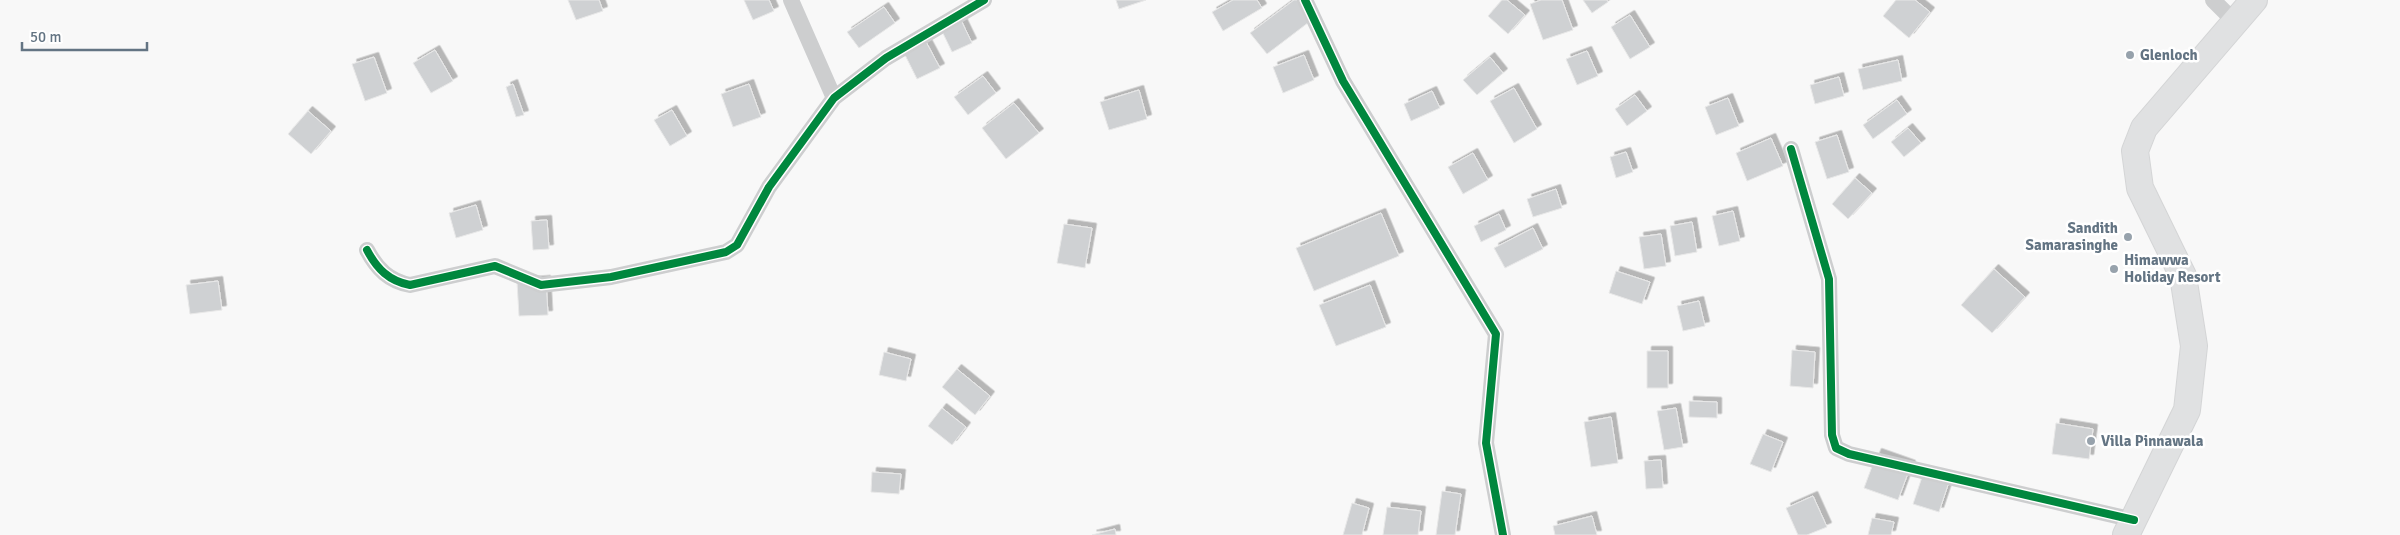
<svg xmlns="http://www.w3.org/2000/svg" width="2400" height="535" font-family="Signika,sans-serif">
  <defs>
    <filter id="shadow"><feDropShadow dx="4.5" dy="-4.5" stdDeviation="0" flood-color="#0004"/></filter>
  </defs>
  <rect width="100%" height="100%" fill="#f8f8f8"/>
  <!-- building -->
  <path fill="#cfd1d3" stroke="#e8e8e8" filter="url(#shadow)" d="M568 0H599L603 11 576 20Z
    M744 0H769L774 11 753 20Z
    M1116 0H1146L1119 9Z
    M1233 0H1257L1262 8 1223 31 1212 12Z
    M1294 0H1298L1313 19 1267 54 1250 33Z
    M1502 0H1507L1525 15 1508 34 1488 16Z
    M1541 0H1562L1573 30 1543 40 1530 4Z
    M1583 0H1607L1608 2 1592 13Z
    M1896 0H1915L1930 12 1909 38 1883 16Z
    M884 7 895 23 859 48 847 32Z
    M1630 15 1650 47 1630 59 1611 27Z
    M959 16 972 43 952 52 939 25Z
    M924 38 940 68 917 79 902 49Z
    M435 50 453 81 431 93 413 63Z
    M1587 51 1598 76 1577 85 1566 59Z
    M1304 55 1314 80 1283 93 1273 67Z
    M374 57 387 93 365 101 352 64Z
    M1490 57 1503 73 1477 95 1463 80Z
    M1898 60 1902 81 1863 90 1858 69Z
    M983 76 996 93 968 115 954 97Z
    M1839 77 1844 96 1815 104 1810 85Z
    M513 84 524 115 516 117 506 87Z
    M749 84 761 117 733 127 721 94Z
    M1514 88 1537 129 1514 143 1490 101Z
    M1139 90 1147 119 1109 130 1100 102Z
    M1432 91 1440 108 1411 121 1404 104Z
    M1635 95 1647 111 1627 126 1615 109Z
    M1728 98 1739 126 1716 135 1705 107Z
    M1897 100 1907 114 1873 139 1863 125Z
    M1014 103 1039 133 1006 159 982 128Z
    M672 110 687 136 670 146 654 120Z
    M308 111 331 131 311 154 288 134Z
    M1908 128 1921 143 1904 157 1891 142Z
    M1837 135 1849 172 1827 179 1815 142Z
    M1771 138 1783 166 1747 181 1736 153Z
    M1626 152 1633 172 1616 178 1610 157Z
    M1473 153 1488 180 1463 194 1448 167Z
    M1855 178 1872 193 1848 219 1832 204Z
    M1556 189 1562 208 1533 217 1527 199Z
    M476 205 483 230 456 238 449 213Z
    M1733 211 1740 241 1719 246 1712 216Z
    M1381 213 1399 256 1314 291 1296 248Z
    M1499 214 1506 230 1481 242 1474 226Z
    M547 220 549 249 533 250 531 221Z
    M1692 222 1697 252 1675 256 1670 226Z
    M1064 224 1092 228 1085 268 1057 263Z
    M1533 228 1543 249 1505 268 1494 248Z
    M1661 234 1666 266 1644 269 1639 237Z
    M1994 269 2025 297 1992 333 1961 305Z
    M1616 271 1650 282 1642 304 1609 293Z
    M546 280 548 315 519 316 517 282Z
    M218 281 222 310 190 314 186 285Z
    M1370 285 1386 327 1336 346 1319 305Z
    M1699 301 1705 326 1683 331 1677 306Z
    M1792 350 1815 352 1813 388 1790 386Z
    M1647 351H1668V388H1647Z
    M884 352 911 359 906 381 879 375Z
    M957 369 990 396 975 415 942 387Z
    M1689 401 1717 402V418L1689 417Z
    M942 408 966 427 952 445 928 426Z
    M1676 408 1683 447 1664 450 1657 411Z
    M1611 417 1618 463 1591 467 1584 422Z
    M2056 423 2093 429 2089 459 2052 454Z
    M1763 434 1783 442 1771 472 1750 464Z
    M1877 453 1911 465 1898 500 1864 488Z
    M1661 460 1663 488 1646 489 1644 461Z
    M872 472 901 474 899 494 871 492Z
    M1923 474 1949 482 1939 512 1913 504Z
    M1442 491 1461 494 1455 535H1436Z
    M1813 496 1827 527 1807 535H1798L1786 508Z
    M1352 503 1369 508 1362 535H1343Z
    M1387 507 1421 511 1418 535H1383Z
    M1592 516 1597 535H1555L1553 526Z
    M1872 518 1894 522 1891 535H1868Z
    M1115 529 1116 535H1092Z"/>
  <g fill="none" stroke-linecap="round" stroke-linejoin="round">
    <defs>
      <path id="primary" d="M2126 535 2187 410 2194 346 2183 276 2140 188 2135 151 2144 128 2254 0"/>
    </defs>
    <!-- primary casing -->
    <use href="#primary" stroke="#d4d5d6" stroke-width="28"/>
    <!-- street -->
    <path stroke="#cdcecf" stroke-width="16" d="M791 0 834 98
      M1305 0 1343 81 1496 334 1486 443 1503 535
      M2213 0 2235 22
      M1791 149 1829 279 1832 435 1836 448 1849 454 2134 520
      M367 250C377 269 389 281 410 285L495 266 541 285 611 277 726 252 737 245 769 187 834 98 886 58 984 0"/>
    <!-- primary -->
    <use href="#primary" stroke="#e0e1e2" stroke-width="26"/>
    <defs>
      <path id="cycleway" d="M1305 0 1343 81 1496 334 1486 443 1503 535
        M1791 149 1829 279 1832 435 1836 448 1849 454 2134 520
        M367 250C377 269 389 281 410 285L495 266 541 285 611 277 726 252 737 245 769 187 834 98 886 58 984 0"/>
    </defs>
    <!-- cycleway casing -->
    <use href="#cycleway" stroke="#fff" stroke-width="11"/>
    <!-- cycleway -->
    <use href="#cycleway" stroke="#00873e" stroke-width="8"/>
  </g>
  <!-- markers -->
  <g fill="#97a2ac" stroke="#fff" stroke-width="2">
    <circle cx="2130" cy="55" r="5"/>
    <circle cx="2128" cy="237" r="5"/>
    <circle cx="2114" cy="269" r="5"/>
    <circle cx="2091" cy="441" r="5"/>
  </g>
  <g text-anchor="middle" stroke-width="5" stroke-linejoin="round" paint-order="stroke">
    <!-- poi labels -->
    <g font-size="15" font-weight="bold" fill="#637483" stroke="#fff" text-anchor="start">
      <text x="2140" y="60">Glenloch</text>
      <text x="2118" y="233" text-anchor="end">Sandith<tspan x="2118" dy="17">Samarasinghe</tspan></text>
      <text x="2124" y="265">Himawwa<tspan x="2124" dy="17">Holiday Resort</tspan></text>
      <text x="2101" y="446">Villa Pinnawala</text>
    </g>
  </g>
  <!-- scale -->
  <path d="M22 42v8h125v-8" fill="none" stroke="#637483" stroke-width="2.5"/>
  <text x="30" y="42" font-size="15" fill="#637483" stroke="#ffffff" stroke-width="4" paint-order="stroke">50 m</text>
</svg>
